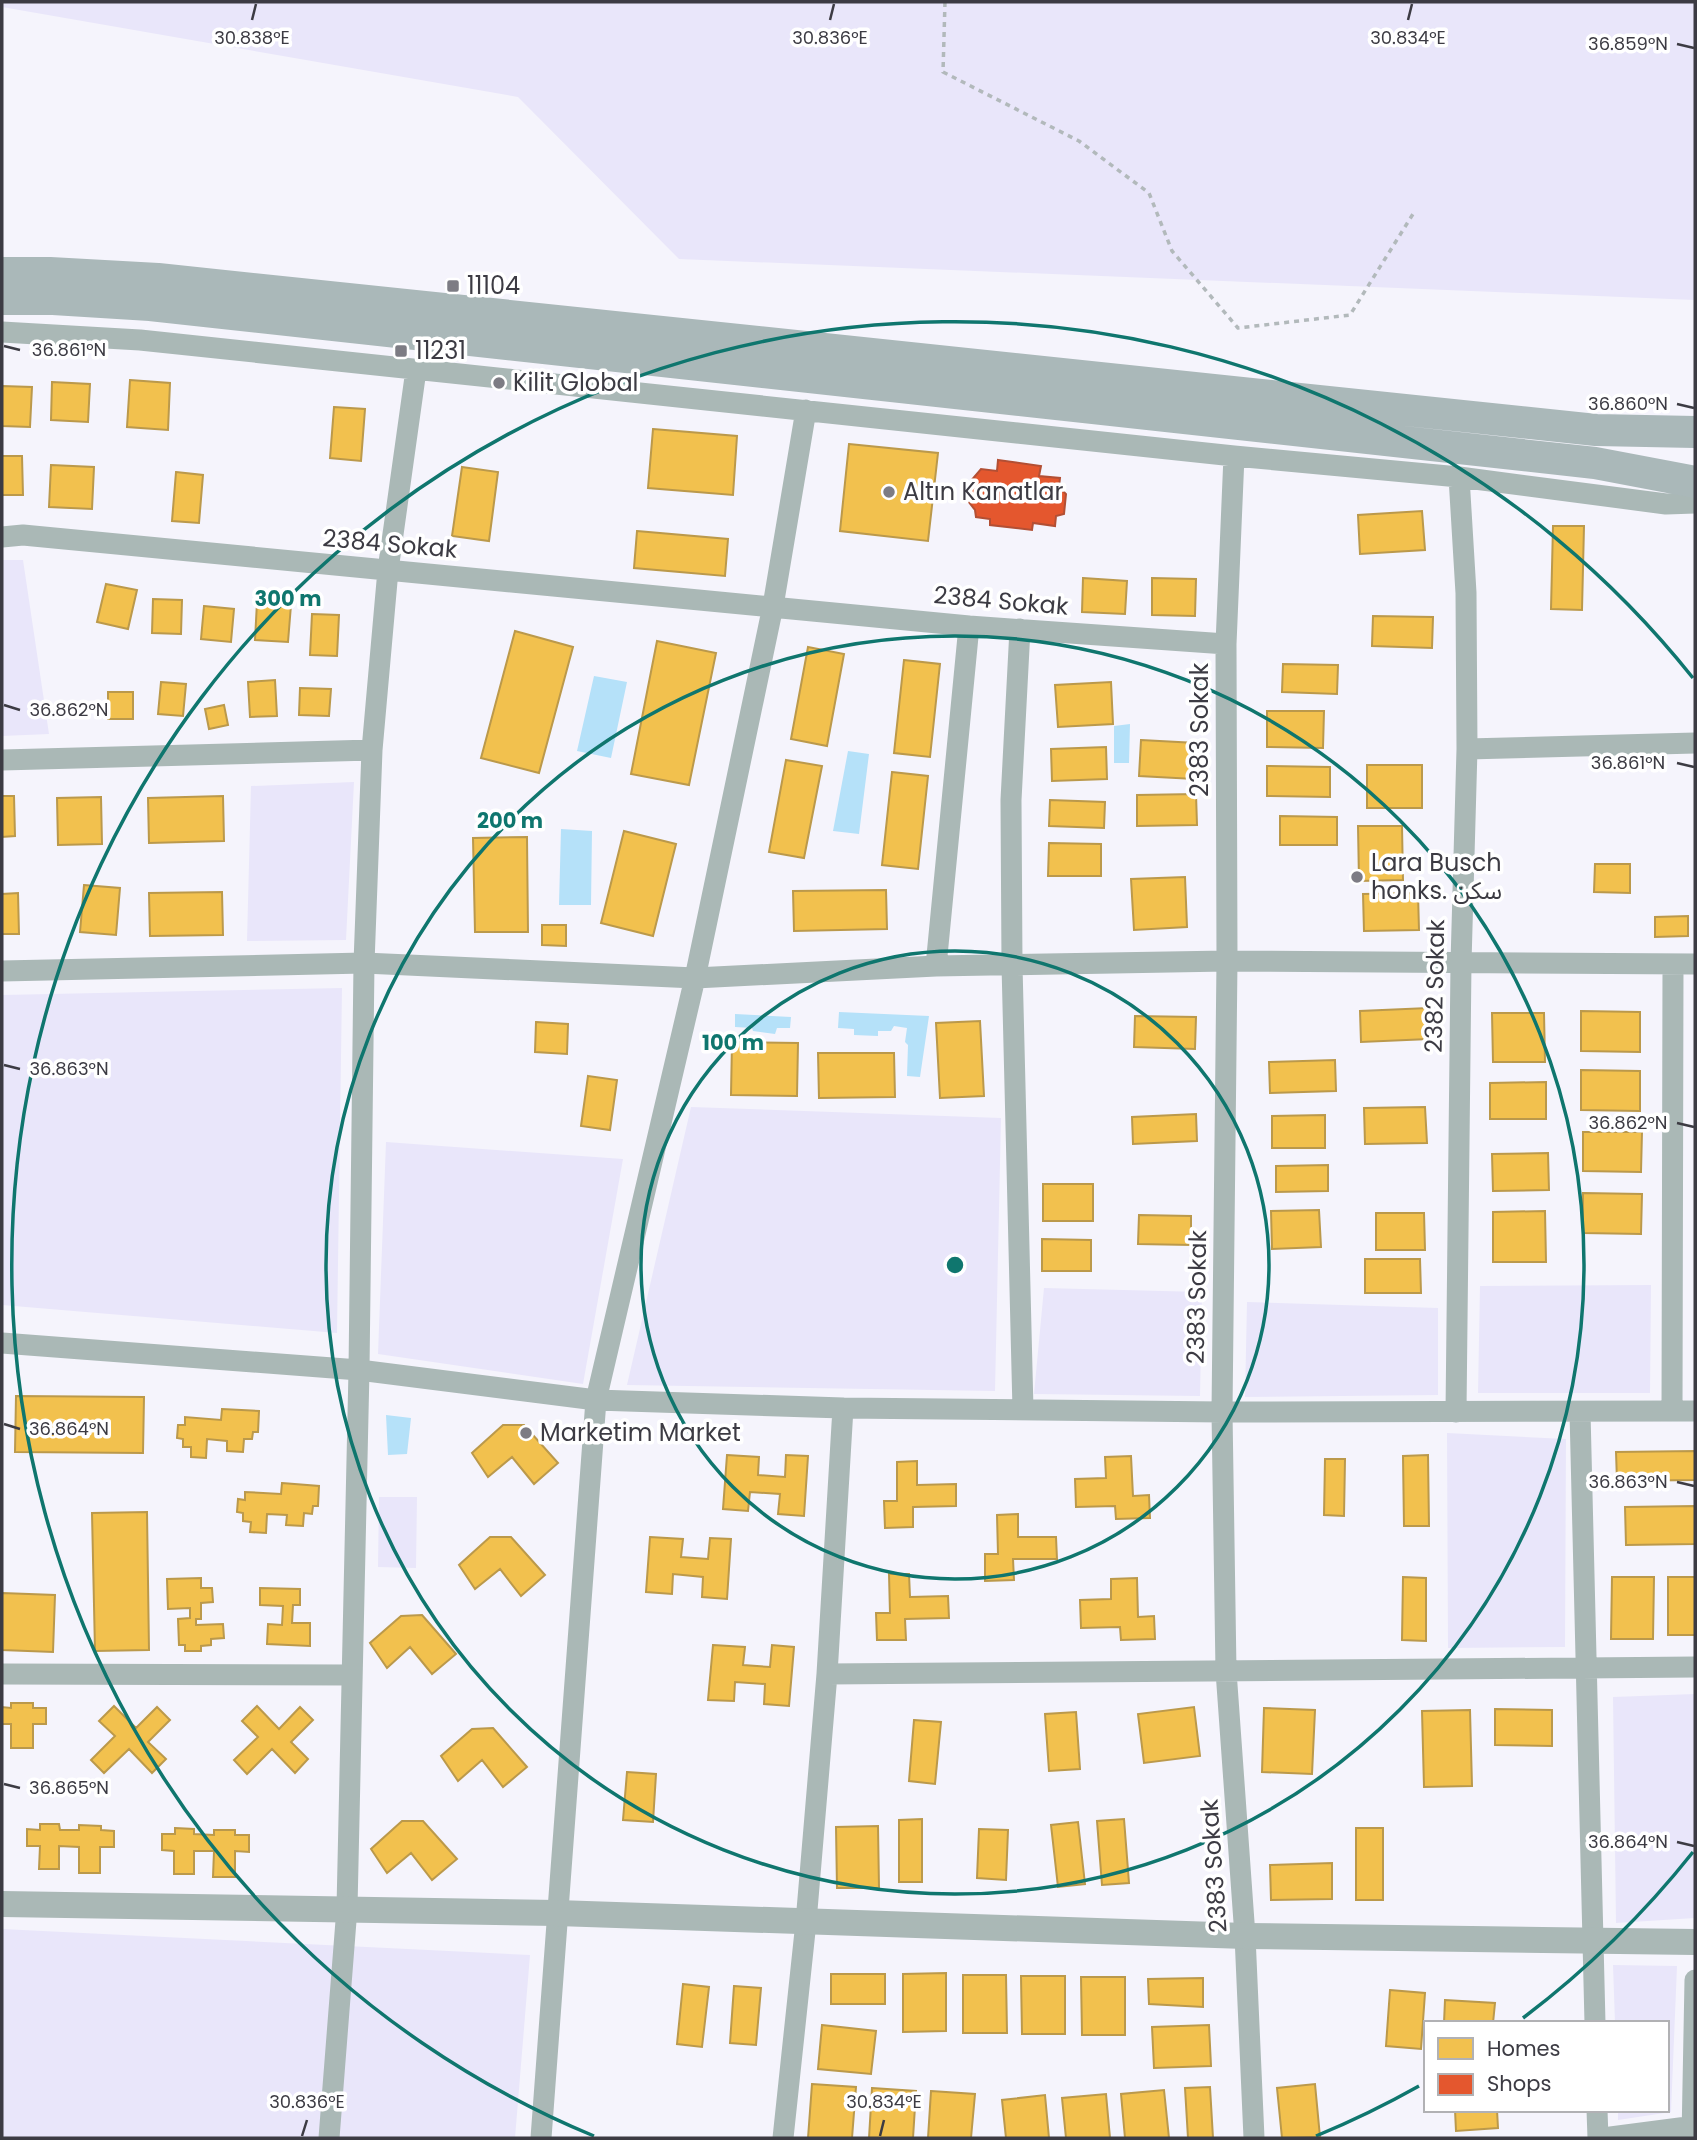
<svg xmlns="http://www.w3.org/2000/svg" width="1697" height="2140" font-family="Poppins,'Noto Sans Arabic',sans-serif">
  <rect width="100%" height="100%" fill="#f5f4fc"/>
  <!-- green -->
  <path fill="#e9e6fa" d="M2 2H1695V300L679 259 518 97 2 7Z
    M2 560H23L49 734 2 736Z
    M354 782 346 940 247 941 251 786Z
    M342 988 337 1333 2 1305V995Z
    M691 1107 1001 1118 995 1391 627 1385Z
    M386 1142 623 1159 583 1384 378 1354Z
    M1651 1285 1650 1393H1478L1480 1286Z
    M1044 1288 1202 1292 1200 1396 1034 1394Z
    M1247 1302 1438 1308V1395L1245 1397Z
    M1447 1433 1566 1439 1565 1647 1448 1648Z
    M379 1497H417L416 1568 378 1567Z
    M1695 1694V1918L1616 1923 1613 1697Z
    M2 1929 530 1955 515 2138H2Z
    M1613 1965 1677 1966 1671 2112 1618 2120V2110H1667V2023H1615Z"/>
  <!-- water -->
  <path fill="#b5e1f9" d="M594 676 627 682 611 758 577 751Z
    M1130 724 1129 763H1114V726Z
    M848 751 869 754 859 834 833 831Z
    M561 829 592 831 591 905H559Z
    M839 1012 929 1016 920 1077 907 1076 908 1045 905 1042 907 1028 894 1026 891 1031H878V1036L854 1035V1029L838 1028Z
    M735 1014 791 1017 790 1028H777L775 1034 753 1031 752 1028 735 1027Z
    M386 1415 411 1418 407 1454 388 1455Z"/>
  <!-- homes -->
  <path fill="#f2c14e" stroke="#bb994b" stroke-width="2" d="M130 380 170 383 168 430 127 427Z
    M52 382 90 384 88 422 51 420Z
    M2 386 32 387 30 427 2 426Z
    M334 407 365 409 361 461 330 458Z
    M653 429 737 436 733 495 648 488Z
    M849 444 938 453 928 541 840 531Z
    M2 456H22L23 495H2Z
    M51 465 94 467 92 509 49 507Z
    M462 467 498 472 489 541 452 536Z
    M176 472 203 475 199 523 172 521Z
    M1422 511 1425 550 1360 554 1358 515Z
    M1553 526H1584L1582 610 1551 609Z
    M637 531 728 539 725 576 634 568Z
    M1083 578 1127 581 1125 614 1082 612Z
    M1152 578 1196 579 1195 616 1152 615Z
    M106 584 137 590 128 629 97 622Z
    M153 599 182 600 181 634 152 633Z
    M257 602 291 605 288 642 255 640Z
    M204 606 234 609 231 642 201 639Z
    M312 614 339 615 337 656 310 655Z
    M1373 616 1433 617 1432 648 1372 646Z
    M515 631 573 647 539 773 481 758Z
    M657 641 716 653 689 785 631 774Z
    M808 647 844 654 827 746 791 739Z
    M904 660 940 664 930 757 894 753Z
    M1283 664 1338 665 1337 694 1282 692Z
    M275 680 277 716 250 717 248 682Z
    M161 682 186 684 183 716 158 714Z
    M1111 682 1113 724 1058 727 1055 685Z
    M300 688 331 689 329 716 299 715Z
    M108 692H133V719H108Z
    M224 705 228 725 209 729 205 709Z
    M1267 711H1324L1323 748 1267 747Z
    M1141 740 1196 743 1194 779 1139 776Z
    M1106 747 1107 779 1052 781 1051 749Z
    M786 760 822 766 804 858 769 852Z
    M1367 765H1422V808H1367Z
    M1267 766 1330 767V797L1267 796Z
    M892 772 928 776 918 869 882 865Z
    M1196 794 1197 825 1137 826V795Z
    M2 796H14L15 836 2 837Z
    M223 796 224 841 149 843 148 798Z
    M101 797 102 844 58 845 57 798Z
    M1050 800 1105 802 1104 828 1049 826Z
    M1280 816 1337 817V845H1280Z
    M1358 826H1402L1403 880 1359 881Z
    M624 831 676 844 653 936 601 923Z
    M527 837 528 932H475L473 838Z
    M1049 843 1101 844V876H1048Z
    M1595 864H1630V893L1594 892Z
    M1185 877 1187 927 1134 930 1131 879Z
    M84 885 120 888 116 935 80 932Z
    M886 890 887 929 794 931 793 891Z
    M222 892 223 935 150 936 149 893Z
    M18 893 19 934H2V894Z
    M1418 893 1419 930 1364 931 1363 894Z
    M1688 916V936L1655 937V917Z
    M542 925H566V946L542 945Z
    M1428 1008 1429 1039 1361 1042 1360 1011Z
    M1581 1011 1640 1012V1052L1581 1051Z
    M1492 1013H1544L1545 1062H1493Z
    M1135 1016 1196 1017 1195 1049 1134 1047Z
    M980 1021 984 1096 940 1098 936 1023Z
    M536 1022 568 1024 567 1054 535 1052Z
    M732 1042 798 1043 797 1096 731 1095Z
    M818 1053H894L895 1097 819 1098Z
    M1335 1060 1336 1091 1270 1093 1269 1062Z
    M1581 1070 1640 1071V1111L1581 1110Z
    M588 1076 617 1080 610 1130 581 1126Z
    M1546 1082V1119H1490V1083Z
    M1425 1107 1427 1143 1365 1144 1364 1108Z
    M1196 1114 1197 1141 1133 1144 1132 1117Z
    M1325 1115V1148H1272V1116Z
    M1583 1132H1642L1641 1172 1583 1171Z
    M1548 1153 1549 1190 1493 1191 1492 1154Z
    M1328 1165V1191L1276 1192V1166Z
    M1043 1184H1093V1221H1043Z
    M1583 1193 1642 1194 1641 1234 1583 1233Z
    M1319 1210 1321 1247 1272 1249 1271 1211Z
    M1545 1211 1546 1262H1493V1212Z
    M1376 1213H1424L1425 1250H1376Z
    M1139 1215 1191 1216V1245L1138 1244Z
    M1042 1239 1091 1240V1271H1042Z
    M1365 1259H1420L1421 1293H1365Z
    M16 1396 144 1397 143 1453 15 1452Z
    M222 1409 259 1411 258 1432H253L252 1439H244L243 1452 227 1451V1441L207 1439 206 1458 191 1457V1447H183V1439L177 1438 178 1425H185V1417L221 1420Z
    M503 1425H524L558 1463 534 1484 512 1457 488 1477 472 1453Z
    M1695 1451V1480L1617 1481 1616 1452Z
    M727 1455 759 1457 758 1475 785 1477 786 1455 808 1456 804 1516 778 1514 780 1494 750 1492 748 1511 723 1509Z
    M1428 1455 1429 1526H1404L1403 1456Z
    M1131 1456 1133 1496 1149 1495 1150 1518 1116 1519 1115 1506 1076 1507 1075 1479 1106 1478 1105 1457Z
    M1325 1459H1345L1344 1516 1324 1515Z
    M917 1461V1485L956 1484V1506L913 1507V1527L885 1528 884 1501H897V1462Z
    M282 1483 319 1486 318 1506H313L312 1514 304 1513 303 1526 286 1525 287 1515 267 1514 266 1533 250 1532 251 1522 243 1521V1513L237 1512 238 1499 245 1500V1492L281 1494Z
    M1695 1506V1544L1626 1545 1625 1507Z
    M147 1512 149 1650 95 1651 92 1513Z
    M1018 1514V1537H1056L1057 1559H1013L1014 1580 985 1581V1554H998L997 1515Z
    M490 1537H511L545 1575 521 1596 500 1569 475 1589 459 1565Z
    M650 1537 683 1539 681 1557 708 1559 710 1538 731 1539 727 1599 702 1597 703 1577 673 1574 672 1594 646 1592Z
    M889 1574H909L910 1597 948 1596 949 1618 905 1619 906 1640H877L876 1613H890Z
    M1403 1577 1426 1578V1641L1402 1640Z
    M1612 1577H1654L1653 1639H1611Z
    M1668 1577H1695V1635H1668Z
    M201 1578V1588H212L213 1602 201 1603V1619H196V1625L223 1624 224 1638 211 1639V1645L201 1646V1651H185V1645H179L178 1619 190 1618V1608L168 1609 167 1579Z
    M1137 1578 1138 1617 1154 1616 1155 1639 1121 1640 1120 1627 1081 1628 1080 1600 1111 1599V1579Z
    M260 1588 300 1589V1605H293L292 1623H310V1646L267 1644 268 1624 282 1625 283 1606 260 1605Z
    M2 1593 55 1595 53 1652 2 1650Z
    M422 1615 456 1654 432 1674 410 1647 387 1668 370 1643 401 1616Z
    M713 1645 745 1647 743 1665 770 1667 772 1645 794 1647 789 1706 764 1704 765 1684 735 1682 734 1701 708 1700Z
    M11 1703H33V1708H46V1724H33V1748H11V1724H2V1707L11 1708Z
    M114 1706 136 1728 157 1707 170 1720 148 1742 166 1759 152 1773 129 1749 104 1773 91 1760 115 1736 99 1721Z
    M257 1706 279 1729 300 1707 313 1720 291 1742 308 1759 295 1773 272 1749 247 1774 234 1760 258 1737 242 1721Z
    M1194 1707 1200 1756 1144 1763 1138 1714Z
    M1264 1708 1315 1710 1312 1774 1262 1772Z
    M1495 1709 1552 1710V1746L1495 1745Z
    M1470 1710 1472 1786 1424 1787 1422 1711Z
    M1076 1712 1080 1769 1049 1771 1045 1714Z
    M914 1720 941 1722 935 1784 909 1781Z
    M493 1728 527 1767 503 1787 482 1760 458 1781 441 1756 472 1729Z
    M627 1772 656 1774 653 1822 623 1820Z
    M922 1819V1882H899V1820Z
    M1124 1819 1129 1883 1102 1885 1097 1821Z
    M402 1821H423L457 1859 432 1880 411 1853 387 1873 371 1849Z
    M1078 1822 1085 1884 1058 1887 1051 1825Z
    M40 1824H59L60 1830H79V1825L101 1826V1830L114 1831V1847H100V1873H79V1847L59 1846V1869H39L40 1846H27V1829L40 1830Z
    M878 1826 879 1888H837L836 1827Z
    M175 1828 194 1829V1834L214 1835V1830H235V1835H249V1852L235 1851V1877H213L214 1851H194V1874H174V1851L162 1850V1834H175Z
    M1356 1828H1383V1900H1356Z
    M979 1829 1008 1830 1006 1880 977 1878Z
    M1332 1863V1899L1271 1900 1270 1865Z
    M946 1973V2031L903 2032V1974Z
    M831 1974H885V2004H831Z
    M963 1975H1006L1007 2033H963Z
    M1021 1976H1065V2034H1022Z
    M1081 1977H1125V2035H1082Z
    M1203 1978V2007L1149 2004 1148 1979Z
    M683 1984 709 1987 702 2047 677 2044Z
    M734 1986 761 1988 756 2045 730 2043Z
    M1390 1990 1425 1993 1421 2049 1386 2046Z
    M1445 2000 1495 2003 1493 2023H1444Z
    M822 2025 876 2031 871 2074 818 2069Z
    M1209 2025 1211 2066 1154 2068 1152 2027Z
    M812 2084 856 2087 852 2138H808Z
    M1315 2084 1320 2137 1282 2138 1277 2088Z
    M1210 2087 1213 2138H1188L1185 2088Z
    M872 2088 916 2091 913 2138H869Z
    M1164 2090 1169 2138H1125L1121 2094Z
    M931 2091 975 2094 971 2138H928Z
    M1106 2094 1110 2138H1066L1062 2098Z
    M1045 2095 1049 2138H1006L1002 2100Z
    M1455 2110H1497L1498 2128 1456 2131Z"/>
  <!-- shops -->
  <path fill="#e4572e" stroke="#b24f34" stroke-width="2" d="M998 460 1041 466 1039 476 1060 478 1059 487 1066 494 1064 514 1056 516 1055 526 1033 523 1032 530 990 525V519L976 517 975 510 968 501 970 482 981 469 997 471Z"/>
  <g fill="none" stroke-linecap="round" stroke-linejoin="round">
    <!-- path -->
    <path stroke="#b2b9bb" stroke-width="3.5" stroke-dasharray="5 5" stroke-linecap="butt" d="M945 2 943 72 1079 141 1149 193 1172 251 1238 328 1350 315 1413 214"/>
    <!-- minor -->
    <path stroke="#aab8b6" stroke-width="21" d="M2 332 140 340 1234 456 1459 477 1666 504 1695 503
      M1234 456 1226 644 1227 961 1222 1412 1226 1671 1245 1936 1254 2138
      M2 537 23 535 969 626 1226 644
      M1020 629 1011 800 1012 965 1023 1410
      M1467 749 1695 743
      M2 760 372 750
      M936 966 969 626
      M2 971 364 963 695 978 936 966 1227 961 1695 964
      M2 1343 359 1370 596 1400 843 1408 1222 1412 1695 1411
      M1672 1411 1673 964
      M1456 1412 1461 963 1467 749 1466 593 1459 477
      M1580 1412 1595 2023
      M2 1674 351 1675
      M827 1674 1695 1667
      M1597 2110 1598 2138
      M329 2138 347 1908 359 1370 364 963 372 750 388 570 416 370
      M541 2138 596 1400 695 978 773 606 806 410
      M783 2138 806 1922 827 1674 843 1408
      M1603 2138 1695 2126
      M1692 2138 1695 1980"/>
    <!-- tertiary -->
    <path stroke="#aab8b6" stroke-width="26" d="M2 1904 557 1913 1245 1936 1695 1942"/>
    <!-- primary -->
    <path stroke="#aab8b9" stroke-width="32" d="M2 273H50L158 279 1596 430 1695 432
      M2 299H53L150 305 1595 463 1695 482"/>
  </g>
  <!-- ticks -->
  <path fill="none" stroke="#3c3b43" stroke-width="2.5" d="M252 20 256 4M830 20 834 4M1408 20 1412 4M1677 44 1694 48M4 346 20 350M1677 404 1694 408M4 705 20 710M1677 763 1694 767M4 1065 20 1069M1677 1123 1694 1127M4 1424 20 1429M1677 1482 1694 1486M4 1784 20 1788M1677 1842 1694 1846M302 2136 307 2120M880 2136 884 2120"/>
  <!-- distance rings -->
  <g fill="none" stroke="#0f766e" stroke-width="3.5">
    <circle cx="955" cy="1265" r="314"/>
    <circle cx="955" cy="1265" r="629"/>
    <path d="M1693 1852A943 943 0 0 1 1523 2018M1419 2086A943 943 0 0 1 1316 2136M594 2136A943 943 0 1 1 1693 678"/>
  </g>
  <!-- markers -->
  <g fill="#7d7c84" stroke="#fff" stroke-width="2.5">
    <rect x="446" y="279" width="14" height="14" rx="3.5"/>
    <rect x="394" y="344" width="14" height="14" rx="3.5"/>
    <circle cx="499" cy="383" r="7"/>
    <circle cx="889" cy="492" r="7"/>
    <circle cx="1357" cy="877" r="7"/>
    <circle cx="526" cy="1433" r="7"/>
  </g>
  <g text-anchor="middle" stroke-width="7" stroke-linejoin="round" paint-order="stroke">
    <!-- poi labels -->
    <g font-size="24" fill="#3c3b43" stroke="#fff" text-anchor="start">
      <text x="467" y="294">11104</text>
      <text x="415" y="359">11231</text>
      <text x="513" y="391">Kilit Global</text>
      <text x="903" y="500">Altın Kanatlar</text>
      <text x="1371" y="871">Lara Busch<tspan x="1371" dy="28">honks. سكن</tspan></text>
      <text x="540" y="1441">Marketim Market</text>
    </g>
    <!-- street labels -->
    <g font-size="24" fill="#3c3b43" stroke="#fff">
      <text transform="translate(390 544) rotate(5)" y="8">2384 Sokak</text>
      <text transform="translate(1001 601) rotate(5)" y="8">2384 Sokak</text>
      <text transform="translate(1200 730) rotate(-90)" y="8">2383 Sokak</text>
      <text transform="translate(1435 986) rotate(-89)" y="8">2382 Sokak</text>
      <text transform="translate(1197 1297) rotate(-89)" y="8">2383 Sokak</text>
      <text transform="translate(1214 1866) rotate(-94)" y="8">2383 Sokak</text>
    </g>
  </g>
  <g font-size="18" text-anchor="middle" fill="#3c3b43" stroke="#fff" stroke-width="7" stroke-linejoin="round" paint-order="stroke">
    <text x="252" y="44">30.838°E</text>
    <text x="830" y="44">30.836°E</text>
    <text x="1408" y="44">30.834°E</text>
    <text x="1628" y="50">36.859°N</text>
    <text x="69" y="356">36.861°N</text>
    <text x="1628" y="410">36.860°N</text>
    <text x="69" y="716">36.862°N</text>
    <text x="1628" y="769">36.861°N</text>
    <text x="69" y="1075">36.863°N</text>
    <text x="1628" y="1129">36.862°N</text>
    <text x="69" y="1435">36.864°N</text>
    <text x="1628" y="1488">36.863°N</text>
    <text x="69" y="1794">36.865°N</text>
    <text x="1628" y="1848">36.864°N</text>
    <text x="307" y="2108">30.836°E</text>
    <text x="884" y="2108">30.834°E</text>
  </g>
  <circle cx="955" cy="1265" r="10" fill="#0f766e" stroke="#fff" stroke-width="3.5"/>
  <g font-size="21" text-anchor="middle" font-weight="bold" fill="#0f766e" stroke="#fff" stroke-width="7" stroke-linejoin="round" paint-order="stroke">
    <text x="288" y="606">300 m</text>
    <text x="510" y="828">200 m</text>
    <text x="733" y="1050">100 m</text>
  </g>
  <!-- border -->
  <rect width="1697" height="2140" fill="none" stroke="#3c3b43" stroke-width="7"/>
  <!-- legend -->
  <rect x="1424" y="2021" width="245" height="91" fill="#ffffff" stroke="#b1b1b4" stroke-width="2"/>
  <rect x="1438" y="2038" width="35" height="21" fill="#f2c14e" stroke="#b1b1b4" stroke-width="2"/>
  <text x="1487" y="2056" font-size="21" fill="#3c3b43">Homes</text>
  <rect x="1438" y="2074" width="35" height="21" fill="#e4572e" stroke="#b1b1b4" stroke-width="2"/>
  <text x="1487" y="2091" font-size="21" fill="#3c3b43">Shops</text>
</svg>
